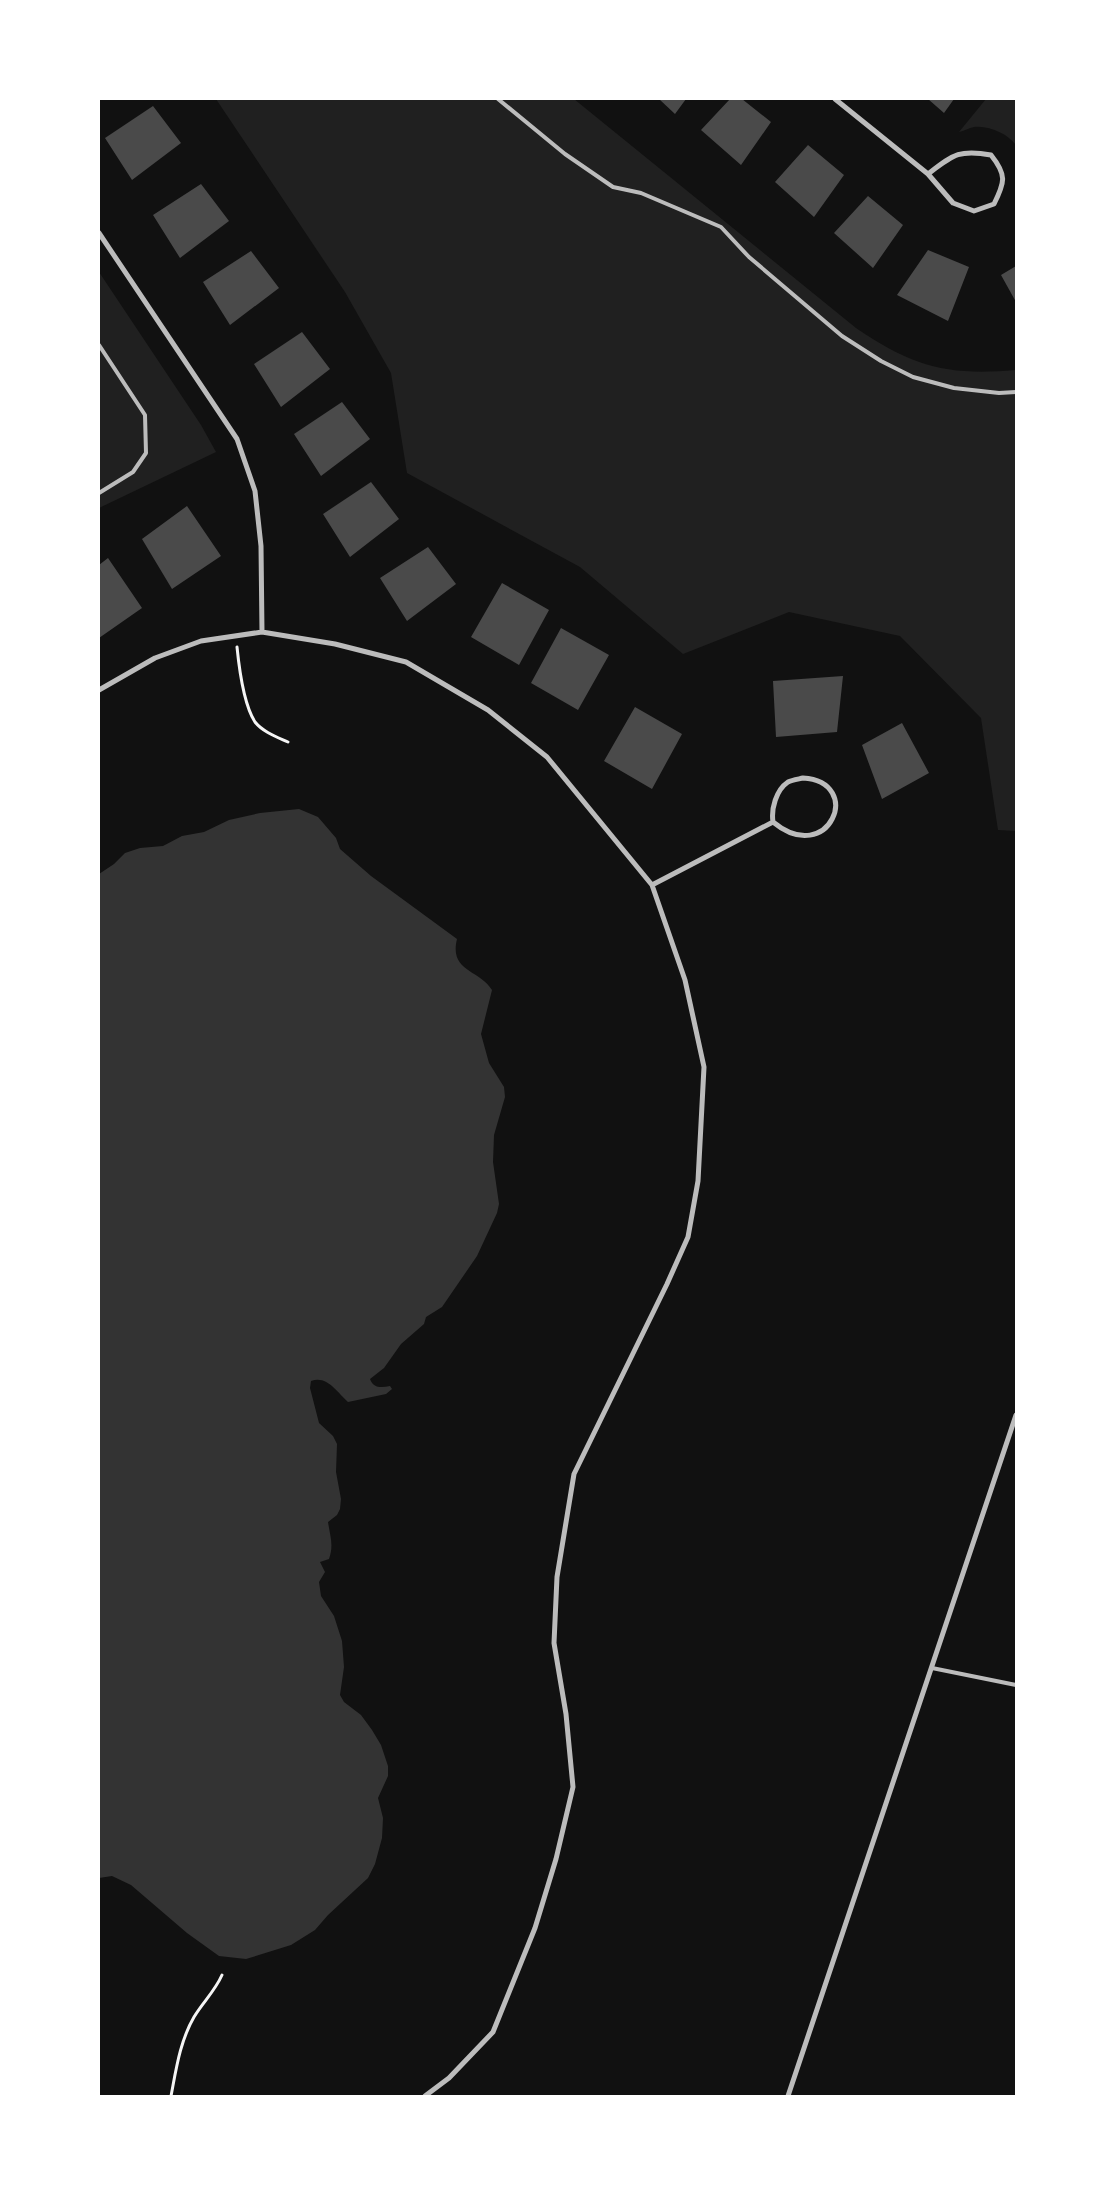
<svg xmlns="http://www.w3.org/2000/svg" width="1115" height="2195" font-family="Figtree,sans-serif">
  <rect width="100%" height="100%" fill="#111"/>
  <!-- green -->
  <path fill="#202020" d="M216 99H574L856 328C913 367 948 376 1016 370V831L998 830 981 718 900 636 789 612 683 654 580 567 407 473 391 373 345 292Z
    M986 99H1016V145C1008 134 989 125 974 127 969 128 964 131 959 132Z
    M99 272 201 425 216 452 99 508Z"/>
  <!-- water -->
  <path fill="#333" d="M299 809 318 817 336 838 340 849 371 876 457 939C449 972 479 969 492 990L481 1034 489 1063 504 1087 505 1097 494 1135 493 1162 499 1204 497 1213 477 1256 442 1307 426 1317 424 1324 401 1344 384 1368 370 1379C373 1388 381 1388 390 1386L392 1389 386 1394 348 1402C337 1392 327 1375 311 1381L310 1388 319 1423 333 1436 337 1444 336 1472 341 1499 340 1509 337 1515 328 1522C330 1536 334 1545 329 1559L320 1562 325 1572 319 1582 321 1596 334 1616 342 1641 344 1667 340 1695 344 1702 361 1715 372 1730 381 1745 388 1766V1776L378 1798 383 1818 382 1838 375 1864 368 1878 328 1915 315 1930 291 1945 246 1959 219 1956 187 1933 131 1885 112 1876 99 1878V874L114 864 125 853 140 848 163 846 182 836 204 832 229 820 260 813Z"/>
  <!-- building -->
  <path fill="#4a4a4a" d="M659 99H686L675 114Z
    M730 99H742L771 122 741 165 701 130Z
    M928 99H954L944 113Z
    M153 106 181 143 132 180 105 138Z
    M808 145 844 175 814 217 775 182Z
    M201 184 229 221 180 258 153 215Z
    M868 196 903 225 873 268 834 233Z
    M928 250 969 267 948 321 897 295Z
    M251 251 279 288 230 325 203 282Z
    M1016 266V302L1001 275Z
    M302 332 330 369 281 407 254 364Z
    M342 402 370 439 321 476 294 434Z
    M371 482 399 519 350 557 323 514Z
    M187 506 221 556 172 589 142 539Z
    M428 547 456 584 407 621 380 578Z
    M108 558 142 608 99 638V565Z
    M502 583 549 610 519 665 471 637Z
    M561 628 609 655 578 710 531 683Z
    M843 676 837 732 776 737 773 681Z
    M635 707 682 734 652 789 604 761Z
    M902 723 929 773 882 799 862 745Z"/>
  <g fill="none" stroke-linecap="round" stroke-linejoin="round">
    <!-- path -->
    <path stroke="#f5f5f5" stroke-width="3" d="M237 647C239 667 244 705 255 722 263 732 277 737 288 742
      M171 2096C176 2070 180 2041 194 2017 203 2002 215 1991 222 1975"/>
    <!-- service -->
    <path stroke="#bcbcbc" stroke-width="4" d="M498 99 565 154 613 187 641 193 721 227 749 257 842 336 881 361 913 377 954 388 999 393 1016 392
      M99 345 145 415 146 453 133 472 99 493
      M932 1668 1016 1685"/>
    <!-- minor -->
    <path stroke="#bcbcbc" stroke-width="5" d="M835 99 928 174 953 203 974 211 994 204C1005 182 1007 175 991 155 959 149 953 155 928 174
      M99 233 237 439 255 491 261 546 262 632
      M99 690 155 658 201 641 262 632 335 644 406 662 488 710 547 757 652 885 685 980 704 1067 698 1181 688 1237 667 1284 574 1474 557 1577 554 1643 566 1714 573 1787 556 1859 535 1928 493 2032 449 2078 425 2096
      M803 778C865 782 829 868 773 822 771 809 776 790 788 782 792 780 799 779 803 778Z
      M652 885 773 822
      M788 2096 1016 1415"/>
  </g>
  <!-- border -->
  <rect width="1115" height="2195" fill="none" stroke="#ffffff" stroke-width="200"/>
</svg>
